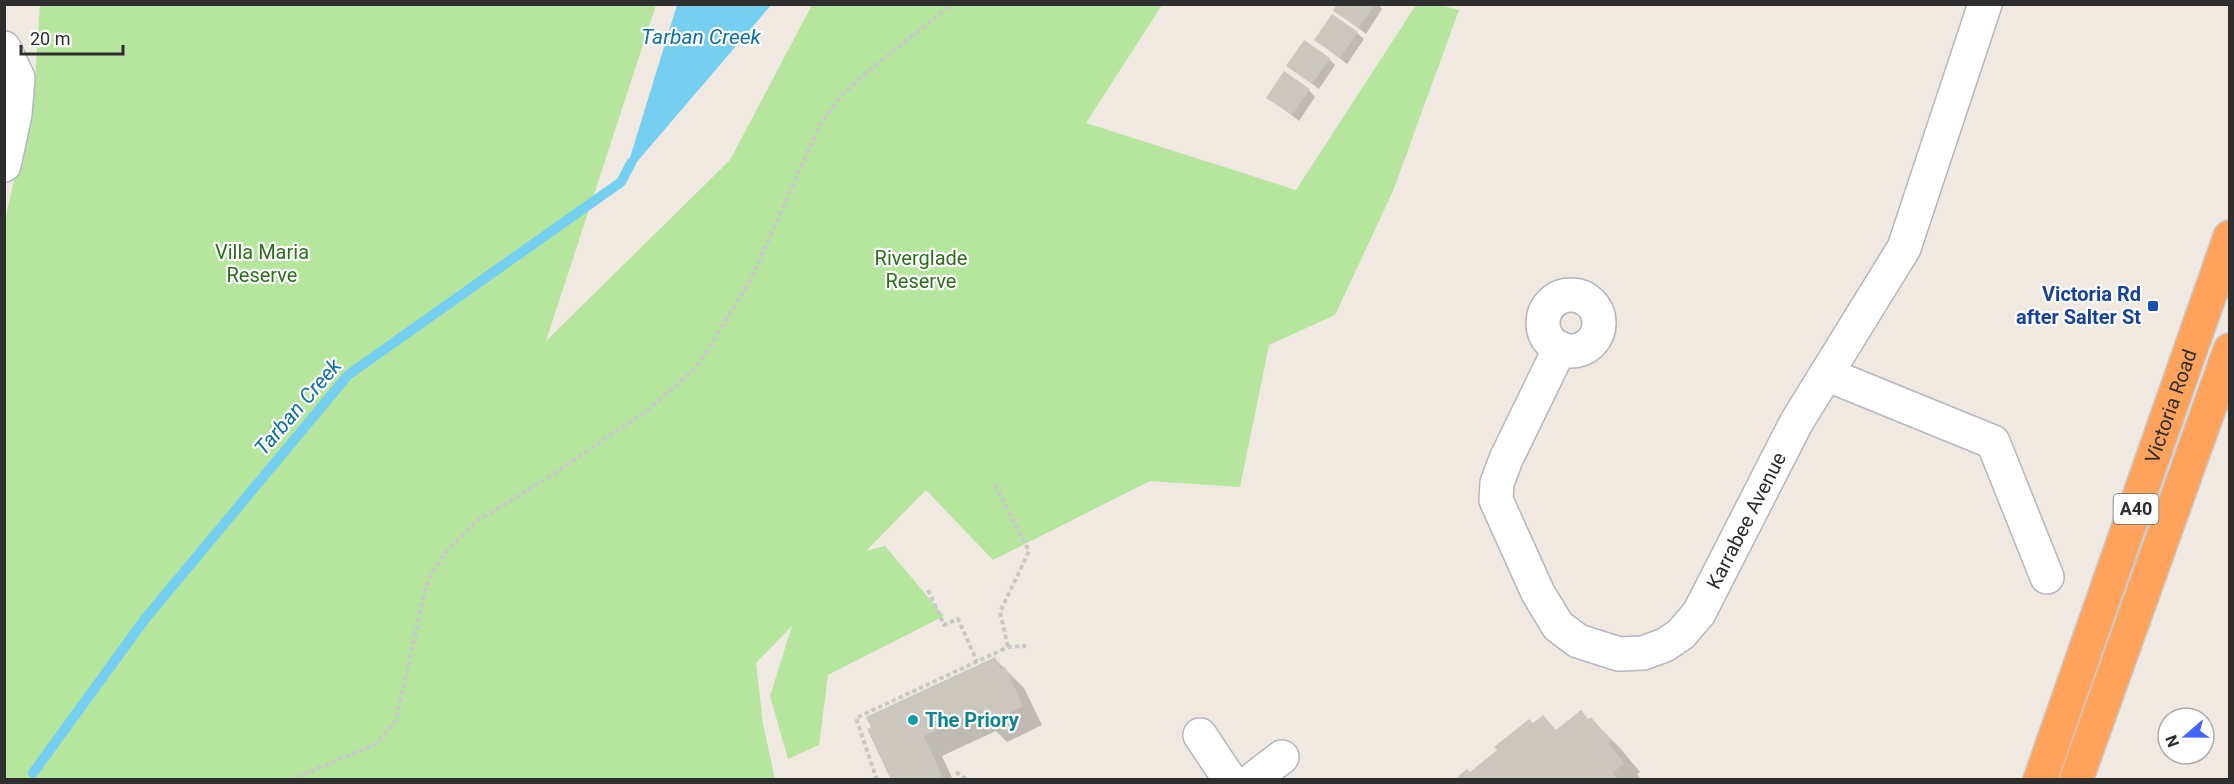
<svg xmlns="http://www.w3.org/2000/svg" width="2234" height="784" font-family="Roboto,sans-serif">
  <rect width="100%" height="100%" fill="#efe9e1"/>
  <!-- green -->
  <path fill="#b6e59e" d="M40 5H656L546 341 730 160 812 5H1162L1086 123 1296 190 1416 5H1440L1459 10 1393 191 1335 315 1269 345 1240 487 1150 481 993 560 926 490 866 551 885 546 944 616 828 675 819 745 788 759 770 696 792 626 756 663 763 724 775 779 5 780 4 225 34 91Z"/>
  <!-- water -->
  <path fill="#75cff0" d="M677 5H771L624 177Z"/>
  <!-- shadow -->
  <path fill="#0003" d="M1339 4H1378L1382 9 1366 34 1335 10Z
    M1357 33 1364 39 1347 64 1316 40Z
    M1329 59 1335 65 1319 89 1288 66Z
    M1309 90 1315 97 1299 121 1268 97Z
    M995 659 1024 688 1042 725 1007 742 996 731 942 756 953 780H892L869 730Z
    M1543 717 1557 731 1591 719 1621 749 1640 772 1637 774 1641 780H1456L1470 774Z"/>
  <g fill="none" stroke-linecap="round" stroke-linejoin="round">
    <!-- stream -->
    <path stroke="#75cff0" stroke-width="10" d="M33 773 145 619 348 375 621 182 631 163"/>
  </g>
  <!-- building -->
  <path fill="#cbc7bf" d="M1337 4H1375L1359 28 1333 11Z
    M1332 14 1358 32 1340 58 1314 40Z
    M1304 40 1330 58 1312 84 1286 66Z
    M1284 71 1310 89 1292 115 1266 98Z
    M995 657 1001 669 1005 667 1023 706 987 723 981 710 924 736 944 780H891L867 729 871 727 866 717Z
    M1581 710 1588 719 1591 717 1611 741 1608 743 1624 763 1613 773 1617 778 1615 780H1454L1467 769 1470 772 1497 750 1494 747 1529 719 1533 723 1543 715 1556 730Z"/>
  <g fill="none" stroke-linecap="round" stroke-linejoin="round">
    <defs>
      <g id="minor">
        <path d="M4 48 18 78 15 114 4 165"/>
        <circle cx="1571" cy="323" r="28"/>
        <path id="s1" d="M1560 348 1506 459 1497 483 1496 500 1538 593 1558 626 1578 641 1619 654 1643 653 1665 645 1681 634 1699 613 1796 423 1904 248 1985 4"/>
        <path d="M1826 374 1993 442 2047 577"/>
        <path d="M1200 735 1230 780"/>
        <path d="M1252 780 1282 757"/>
      </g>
      <g id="highway">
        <path id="s2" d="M2040 780 2230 237"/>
        <path d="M2076 780 2230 350"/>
      </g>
    </defs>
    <!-- minor casing -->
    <use href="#minor" stroke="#b4b7c1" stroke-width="36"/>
    <!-- highway casing -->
    <use href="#highway" stroke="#c9c9c9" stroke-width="36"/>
    <!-- path -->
    <path stroke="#c9c9c9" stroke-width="4" stroke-dasharray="4.5 3" stroke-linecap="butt" d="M995 485 1029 551 1000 612 1008 647
      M928 590 944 625 958 619 977 661
      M956 772 967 780
      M290 780 376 744 396 720 426 586 435 567 448 550 477 521 546 479 649 409 697 367 750 281 819 127 840 96 871 69 952 4
      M877 780 856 718 1008 647 1026 646"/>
    <!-- minor -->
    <use href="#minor" stroke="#fff" stroke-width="33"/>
    <!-- highway -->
    <use href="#highway" stroke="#ffa35c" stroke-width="33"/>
  </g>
  <!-- markers -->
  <rect fill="#1a4fb4" stroke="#fff" stroke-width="2" x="2147" y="300" width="12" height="12" rx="3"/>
  <circle fill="#0f9aa8" stroke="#fff" stroke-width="2" cx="913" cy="720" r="6"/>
  <g text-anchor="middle" stroke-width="4.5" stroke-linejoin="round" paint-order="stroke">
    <!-- shield labels -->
    <rect fill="#fff" stroke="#6d6d6d" stroke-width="1.5" x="2113.5" y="494" width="45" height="30" rx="4.5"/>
    <g font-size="18" font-weight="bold" fill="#2e2e2e">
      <text x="2136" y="515">A40</text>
    </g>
    <!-- park labels -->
    <g font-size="20" fill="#2c6e1b" stroke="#fff">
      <text x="262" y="259">Villa Maria<tspan x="262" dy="23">Reserve</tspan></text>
      <text x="921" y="265">Riverglade<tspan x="921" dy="23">Reserve</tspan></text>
    </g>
    <!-- transit labels -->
    <g font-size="20" font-weight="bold" fill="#164399" stroke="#fff" text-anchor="end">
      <text x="2141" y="301">Victoria Rd<tspan x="2141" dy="23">after Salter St</tspan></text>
    </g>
    <!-- street labels -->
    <g font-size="20" fill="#2e2e2e" stroke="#fff">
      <text dy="7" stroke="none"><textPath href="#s2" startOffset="396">Victoria Road</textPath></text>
      <text dy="7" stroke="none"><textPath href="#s1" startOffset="573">Karrabee Avenue</textPath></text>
    </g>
    <!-- culture labels -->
    <g font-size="20" font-weight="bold" fill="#0d838f" stroke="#fff" text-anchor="start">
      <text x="925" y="727">The Priory</text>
    </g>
    <!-- water labels -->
    <g font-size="21" font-style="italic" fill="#0d6fa3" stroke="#fff">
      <text x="701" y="44">Tarban Creek</text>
      <text transform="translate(298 407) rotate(-49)" y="7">Tarban Creek</text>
    </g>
  </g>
  <!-- border -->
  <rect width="2234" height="784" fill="none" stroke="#2e2e2e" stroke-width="12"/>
  <!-- north arrow -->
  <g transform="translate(2186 736) rotate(250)"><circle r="28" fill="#ffffff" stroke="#ababab" stroke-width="1.5"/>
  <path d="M0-4.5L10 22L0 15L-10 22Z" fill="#4264fb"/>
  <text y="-9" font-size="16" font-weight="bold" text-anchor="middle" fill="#2e2e2e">N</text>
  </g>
  <!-- scale -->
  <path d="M21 45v9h102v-9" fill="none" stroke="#2e2e2e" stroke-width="3"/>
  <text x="30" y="45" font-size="18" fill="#2e2e2e" stroke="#ffffff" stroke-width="4.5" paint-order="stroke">20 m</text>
</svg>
